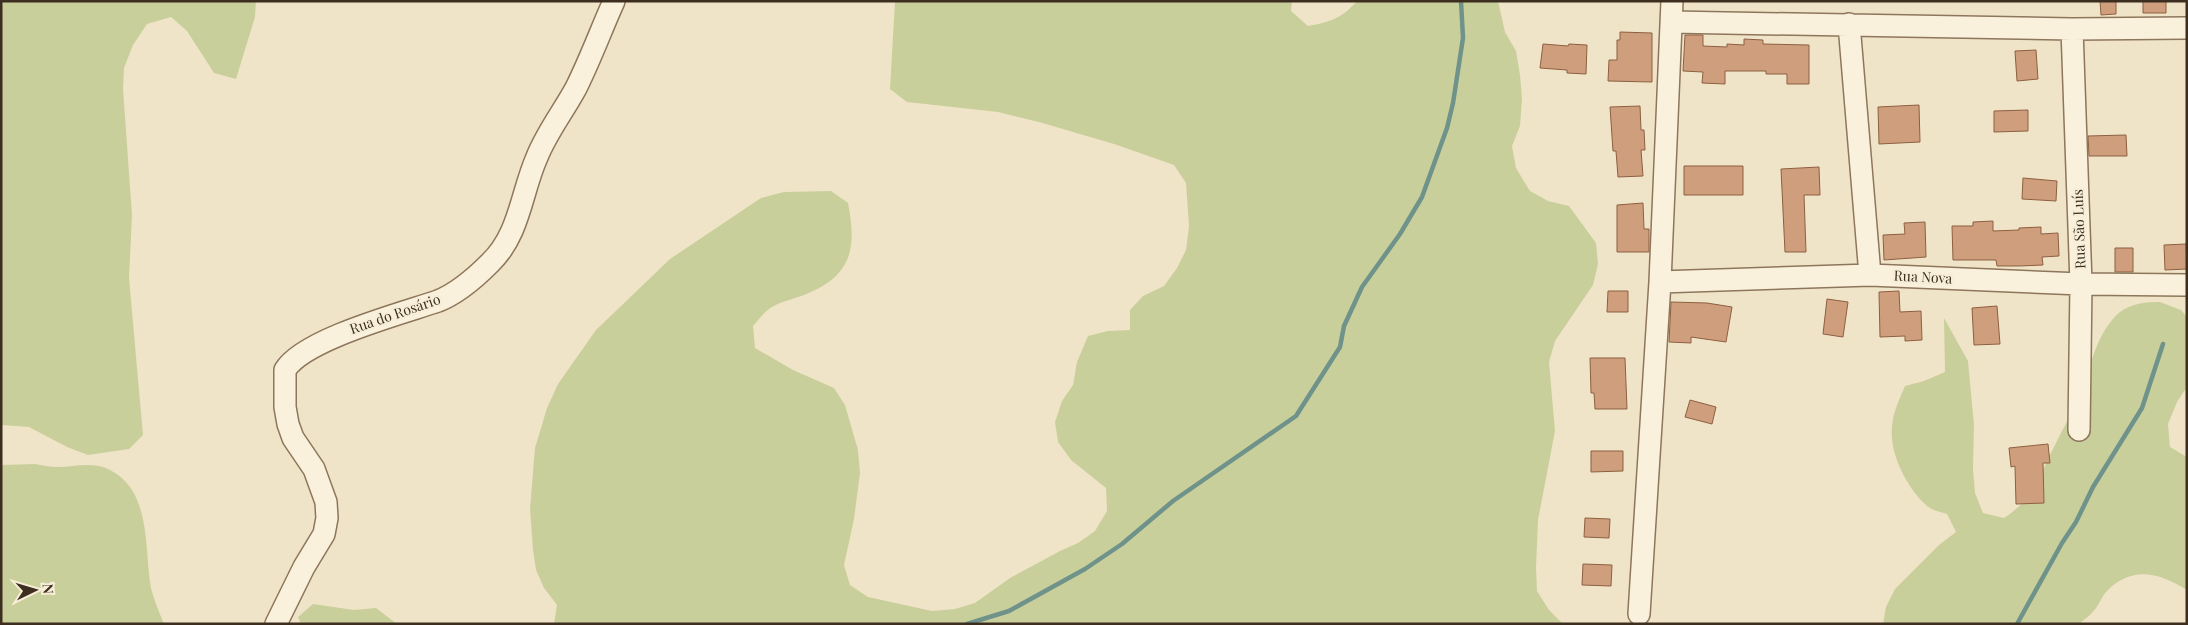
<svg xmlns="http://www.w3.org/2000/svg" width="2188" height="625" font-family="'Playfair Display',serif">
  <rect width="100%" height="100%" fill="#f0e4c8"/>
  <!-- grass -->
  <path fill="#c9cf9b" d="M1 1H256L255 17 236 79 214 73 187 31 171 17 147 24 133 45 124 68 123 89 132 215 129 278 143 435 129 449 88 455 67 447 29 427 1 425Z
    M895 1H1292L1291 11 1308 26C1330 22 1341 19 1357 1H1498L1505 32 1516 51 1520 75 1522 99 1520 126 1512 146 1516 168 1530 191 1548 201 1569 206 1596 243 1598 264 1593 285 1555 341 1549 362 1555 431 1538 520 1536 568 1537 591 1549 610 1563 624H554L557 605 544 588 536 570 533 550 530 509 535 448 547 408 558 384 596 330 670 259 761 198 784 192 831 191 848 203C856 244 854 273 811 292 799 298 784 300 772 307 765 311 758 320 753 326L755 348 793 370 834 388 845 405 858 450 860 473 854 519 844 565 850 585 868 597 932 611 955 609 975 603 1010 578 1060 551 1078 543 1095 531 1107 511 1106 488 1071 460 1058 442 1055 422 1062 401 1073 385 1077 362 1088 336 1108 331 1130 330V310L1143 296 1164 286 1177 268 1186 250 1189 226 1186 183 1174 165 1114 144 1039 122 998 112 907 102 890 89Z
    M2160 302 2181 310 2187 317V387L2177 402 2168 424 2170 447 2187 457V590C2160 573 2132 565 2107 591 2102 596 2100 603 2096 608 2092 614 2085 619 2079 624H1883L1886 607 1895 589 1939 545 1956 532 1947 514C1940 512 1931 510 1926 505 1906 487 1889 452 1892 426 1893 412 1900 398 1905 386L1924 381 1945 372 1944 318 1968 361 1974 425 1973 469 1975 493 1983 513 2004 518C2039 494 2037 479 2055 445 2064 426 2075 409 2082 390 2091 364 2098 330 2120 312 2132 303 2146 302 2160 302Z
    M35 464C42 465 50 467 57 467 75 467 93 461 110 470 152 491 144 549 151 588 154 600 159 612 164 624H1V465Z
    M313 604 354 610 376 608 397 624H301L298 617Z"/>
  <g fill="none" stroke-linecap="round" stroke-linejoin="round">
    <!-- stream -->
    <path stroke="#6f938a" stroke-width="4.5" d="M967 624 1009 611 1085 569 1122 544 1173 501 1296 416 1340 347 1344 326 1362 287 1400 234 1422 197 1447 128 1453 103 1463 38 1461 1
      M2017 624 2062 543 2076 522 2093 487 2142 408 2163 344"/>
  </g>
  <!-- building -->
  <path fill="#cf9f7d" stroke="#8d5f41" d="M2100 1H2116V14L2101 15Z
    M2143 1H2166V13H2143Z
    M1620 32 1652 33V82L1608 81 1609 60H1617V40H1620Z
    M1685 35H1703V46L1727 47V44L1744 45V39L1763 40V44L1809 45V84H1787V74H1766V71H1725V84L1702 83 1703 72 1683 71Z
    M1543 44 1568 46 1569 44 1587 45 1586 74 1567 73V70L1540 68Z
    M2036 50 2038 79 2017 81 2015 51Z
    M1919 105 1920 142 1879 144 1878 107Z
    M1640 106 1641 130H1644L1645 150H1641L1643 176 1618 177 1616 151H1613L1610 107Z
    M2028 110V131L1994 132V111Z
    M2126 135 2127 156H2089L2088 136Z
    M1684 166H1743V195H1684Z
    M1819 167 1820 195H1804L1806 252H1785L1781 169Z
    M2023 178 2057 181 2056 201 2022 199Z
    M1643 203 1644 229H1649V252H1617V205Z
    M1993 221V231L2019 230V228L2041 227V234L2058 233 2059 256 2042 257 2043 265 2020 266H1997L1996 260H1953L1952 226H1973V222Z
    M1925 222 1926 257 1884 260 1883 235 1905 234 1904 223Z
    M2186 244 2187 269 2165 270 2164 245Z
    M2115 248H2133V272H2115Z
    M1608 291H1628V312H1607Z
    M1899 291 1900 312 1921 311 1922 340 1905 341V336L1880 337 1879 292Z
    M1827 299 1848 302 1843 337 1823 334Z
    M1671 302 1707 303 1732 307 1726 342 1691 337V343L1669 342Z
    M1997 306 2000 344 1974 345 1972 308Z
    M1590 358H1625L1627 409H1595L1594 393H1591Z
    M1690 400 1716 407 1712 424 1685 417Z
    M2048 444 2050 463H2043L2044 503 2016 504 2015 466 2011 467 2009 448Z
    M1591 451H1623V471L1591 472Z
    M1585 518 1610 519 1609 538 1584 537Z
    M1583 564 1612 565 1611 586 1582 585Z"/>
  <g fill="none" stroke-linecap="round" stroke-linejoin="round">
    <defs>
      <path id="minor" d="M1671 22 2072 29 2187 28
        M1849 24 1870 275
        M2072 29 2081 284 2079 430
        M1660 282 1870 275 2081 284 2187 285
        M1639 614 1660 282 1672 1
        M276 624 304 567 324 534 327 518 326 502 314 469 293 438 288 424 285 407V370C304 339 403 313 438 301 456 294 477 276 490 263 520 234 521 193 537 157 547 132 563 112 576 88 590 60 601 30 614 1"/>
    </defs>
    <!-- minor casing -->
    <use href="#minor" stroke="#8d765c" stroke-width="24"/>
    <!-- minor -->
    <use href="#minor" stroke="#faf1dc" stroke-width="21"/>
  </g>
  <g text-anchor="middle" stroke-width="5" stroke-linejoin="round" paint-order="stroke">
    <!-- street labels -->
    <g font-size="14" fill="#3d2e20" stroke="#f7eed8">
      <text transform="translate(2079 229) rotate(-92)" y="5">Rua São Luís</text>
      <text transform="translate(1923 277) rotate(3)" y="5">Rua Nova</text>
      <text transform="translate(395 314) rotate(-19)" y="5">Rua do Rosário</text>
    </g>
  </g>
  <!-- border -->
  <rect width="2188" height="625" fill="none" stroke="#3d2e20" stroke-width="5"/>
  <!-- north arrow -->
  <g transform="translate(35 590) rotate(85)" stroke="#f7eed8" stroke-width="4" paint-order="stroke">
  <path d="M0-4L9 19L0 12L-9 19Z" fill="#3d2e20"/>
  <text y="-8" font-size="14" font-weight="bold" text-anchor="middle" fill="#3d2e20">N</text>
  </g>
</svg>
